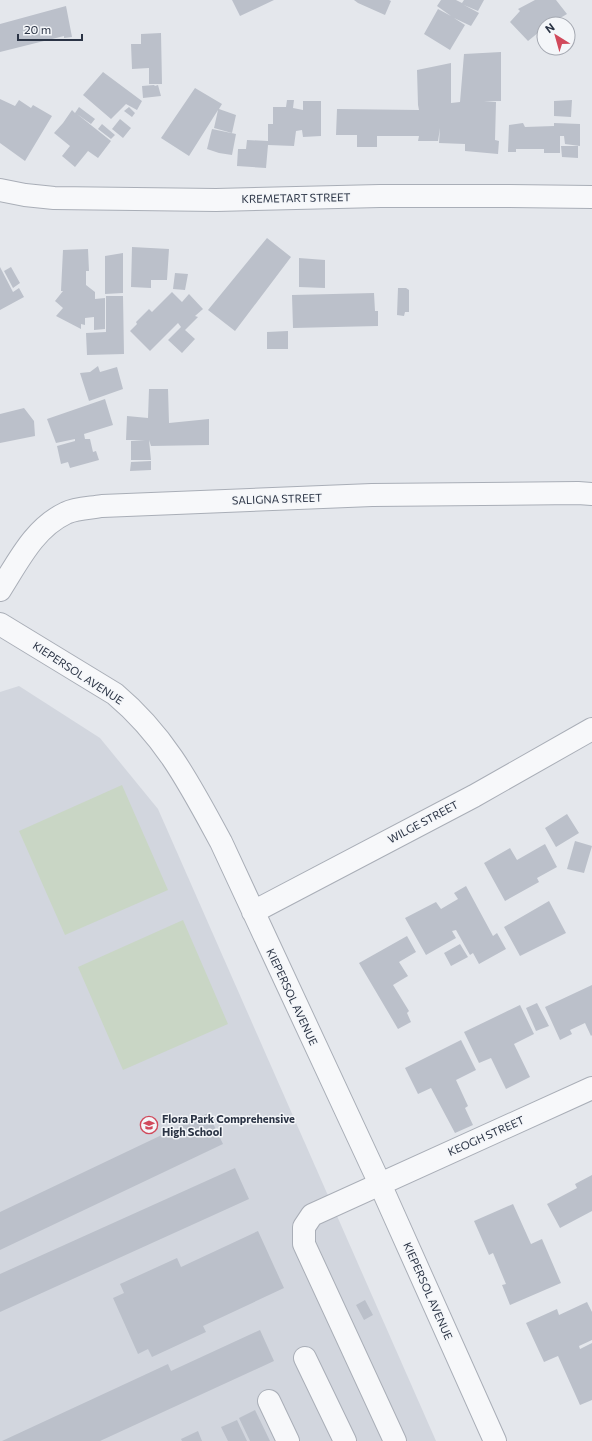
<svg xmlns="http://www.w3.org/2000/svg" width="592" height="1441" font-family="Commissioner,sans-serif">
  <rect width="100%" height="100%" fill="#e4e7ec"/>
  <!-- built -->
  <path fill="#d2d6de" d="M19 686 100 738 158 809 436 1441H0V692Z"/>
  <!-- garden -->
  <path fill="#c9d6c5" d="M122 785 168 890 65 935 19 831Z
    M183 920 228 1024 123 1070 78 967Z"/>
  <!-- building -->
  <path fill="#bbc0ca" d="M232 0H274L240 16Z
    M354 0H389L391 1 385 15 358 3Z
    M441 0H456L462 3 464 0H484L478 11 464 5 479 13 471 26 454 18 465 25 450 50 424 34 438 9 451 16 437 6Z
    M535 0H556L567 14 550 24H544V28L528 41 510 22 520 11 518 9Z
    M66 6 72 37 64 38V36L0 52V24Z
    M161 33 162 84H149V68L132 69 131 44H141V34Z
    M501 52V101H484L496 102 495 140 499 141 498 154 465 151V144L439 143 440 128 438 141H418L419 136H377V147H357V135H336L337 109 419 110 418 105 417 70 451 63V103L460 102 464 54Z
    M103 72 142 101 137 110 126 104 111 119 83 95Z
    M154 85 155 86 158 85 161 96 143 98 142 86Z
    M195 88 222 104 219 109 236 115 232 133 214 128 218 110 189 156 161 138Z
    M0 99 15 106 19 100 31 108 33 105 52 116 25 161 0 143Z
    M287 100H294L293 108 303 110V101H321V136L303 137 302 130 296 131 294 146 268 145 266 168 237 166 238 149H246L247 140 268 141V124H273V107H286Z
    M572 100 571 117 554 116V101Z
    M79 107 95 119 91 124 77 114 111 141 98 158 88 151 75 167 62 156 70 146 54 133 63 123 72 110 75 113Z
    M129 107 135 113 132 117 124 111Z
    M120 119 131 128 123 138 112 129Z
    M523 123 525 127 554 126V123L580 124V146L565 144 564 136H560V153H544V149H516V152H508L509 125Z
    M102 124 115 135 111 139 98 129Z
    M212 129 236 134 232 155 219 153 207 149Z
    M561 146H578V158L562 157Z
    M267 238 291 257 235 331 208 310Z
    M132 247 169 249 167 280H151V288L131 287Z
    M88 249 89 271H86V285L95 292V299L105 298V329L94 330V317L85 318V325L81 324V329L56 316 63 308 55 301 63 291H61L63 250Z
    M123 253V293L105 294V256Z
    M299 258 325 260V288L299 287Z
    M0 267 13 292 19 288 24 297 0 310Z
    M11 267 20 283 13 288 4 271Z
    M175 273 188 274 185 290 173 289Z
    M398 288H406L409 290V312H405L404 316 397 315Z
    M172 292 182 302 189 294 203 309 195 316 198 317 185 330 195 339 182 353 168 340 181 327 178 323 150 351 130 331 137 324 136 322 149 309 152 312Z
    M374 293 375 311H378V326L293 328 292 295Z
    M106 296H123L124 354 87 355 86 333 106 332Z
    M288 331V349H267V332Z
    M98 366 100 372 117 367 123 389 89 401 80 373 90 372Z
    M149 389H168L169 423 209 419V445L151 446 149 440 151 460H131V441L145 440H126L127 416 148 418Z
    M105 399 113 425 84 434 85 439H90L93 452 96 451 99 460 70 468 68 462 61 464 57 446 75 441V439L56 443 47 419Z
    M24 408 34 421 35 436 0 443V414Z
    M151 461V470L130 471 131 462Z
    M567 814 579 833 556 847 545 828Z
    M575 841 592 846 584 873 567 869Z
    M545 844 557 867 537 878 539 882 505 901 484 863 510 848 517 860Z
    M466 886 493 936 497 933 506 949 479 964 473 953 470 955 456 930 452 931 456 938 426 955 405 918 436 902 441 909 458 899 454 893Z
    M549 901 566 933 520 956 504 927Z
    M407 936 416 952 399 962 408 976 393 985 409 1011 407 1013 411 1022 398 1029 359 963Z
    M460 944 468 957 451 966 444 953Z
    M592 985V1035L591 1036 585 1023 570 1030 572 1034 560 1040 545 1007Z
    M537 1003 549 1026 536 1031 526 1008Z
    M520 1005 534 1034 514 1044 530 1077 506 1089 491 1058 479 1063 464 1032Z
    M461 1040 476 1070 456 1080 468 1106 465 1108 473 1125 455 1133 431 1088 418 1094 405 1068Z
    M208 1113 223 1144 0 1250V1212Z
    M235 1168 249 1199 0 1312V1274Z
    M592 1175V1211L560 1228 547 1204 577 1188 575 1184Z
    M513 1204 531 1244 542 1239 561 1283 510 1305 502 1285 506 1284 493 1253 489 1255 474 1221Z
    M258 1231 284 1288 203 1326 206 1332 152 1357 148 1349 138 1354 113 1298 124 1293 120 1284 177 1258 181 1267Z
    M365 1300 373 1315 364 1320 356 1305Z
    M587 1302 592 1312V1340L579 1346 580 1349 592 1343V1400L580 1405 558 1356 544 1362 526 1323 557 1309 559 1315Z
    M260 1330 274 1361 100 1441H2L168 1364 171 1371Z
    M255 1410 270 1441H250L239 1418Z
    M237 1420 247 1441H228L221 1427Z
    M198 1431 202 1441H182L181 1439Z"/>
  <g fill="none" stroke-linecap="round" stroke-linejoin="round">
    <defs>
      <path id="minor" d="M0 190 25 195 54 198 216 200 380 196H509L592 197
        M0 590C18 562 34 528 66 513 76 508 91 508 102 506L372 495 578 493 592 494
        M0 624 115 694C166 737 190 785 221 842L380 1184 495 1441
        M253 912 474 796 592 729
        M305 1358 345 1441
        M269 1401 288 1441
        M395 1441 304 1244V1227L312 1215 592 1088"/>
    </defs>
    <!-- minor casing -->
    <use href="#minor" stroke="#a9aeb7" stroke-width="24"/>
    <!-- minor -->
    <use href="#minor" stroke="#f7f8fa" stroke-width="22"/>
  </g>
  <!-- icons -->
  <defs>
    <symbol id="school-ring" viewBox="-11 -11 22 22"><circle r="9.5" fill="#f4f6f9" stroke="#d1495b" stroke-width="1.5"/><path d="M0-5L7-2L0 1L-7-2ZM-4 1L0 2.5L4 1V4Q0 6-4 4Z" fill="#d1495b"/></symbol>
  </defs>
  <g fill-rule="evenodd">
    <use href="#school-ring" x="139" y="1115" width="20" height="20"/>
  </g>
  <g text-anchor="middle" stroke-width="3" stroke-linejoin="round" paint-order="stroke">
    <!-- street labels -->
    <g font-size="11" fill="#2b3445" stroke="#f4f6f9">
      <text transform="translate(296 198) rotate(-1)" y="4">KREMETART STREET</text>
      <text transform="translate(277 499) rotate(-2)" y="4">SALIGNA STREET</text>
      <text transform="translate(78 673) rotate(33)" y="4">KIEPERSOL AVENUE</text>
      <text transform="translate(423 822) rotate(-28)" y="4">WILGE STREET</text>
      <text transform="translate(292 997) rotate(65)" y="4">KIEPERSOL AVENUE</text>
      <text transform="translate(486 1136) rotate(-24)" y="4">KEOGH STREET</text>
      <text transform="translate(428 1291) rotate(66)" y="4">KIEPERSOL AVENUE</text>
    </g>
    <!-- poi labels -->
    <g font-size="11" font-weight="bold" fill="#2b3445" stroke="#f4f6f9" text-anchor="start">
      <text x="162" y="1123">Flora Park Comprehensive<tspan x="162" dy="13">High School</tspan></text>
    </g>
  </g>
  <!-- north arrow -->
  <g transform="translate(556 36) rotate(323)"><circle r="19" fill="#f4f6f9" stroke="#a4a8b1"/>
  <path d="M0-3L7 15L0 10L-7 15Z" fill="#d1495b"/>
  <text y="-6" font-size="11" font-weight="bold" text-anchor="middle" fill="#2b3445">N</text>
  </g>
  <!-- scale -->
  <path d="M18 34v6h64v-6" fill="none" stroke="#2b3445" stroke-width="2"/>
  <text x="24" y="34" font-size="12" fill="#2b3445" stroke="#f4f6f9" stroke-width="3" paint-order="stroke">20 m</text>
</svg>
